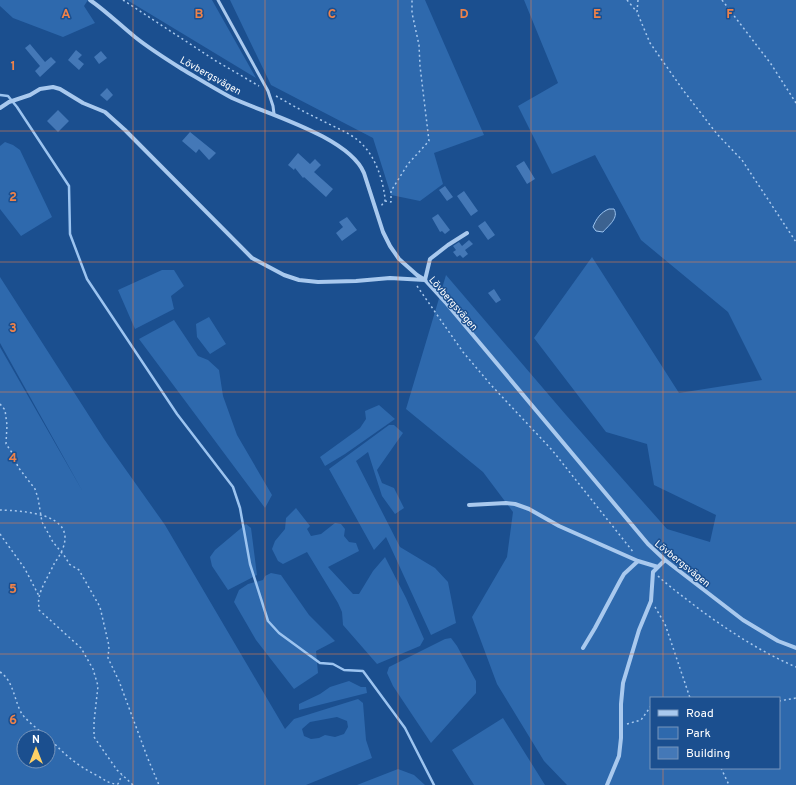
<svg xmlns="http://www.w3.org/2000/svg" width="796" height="785" font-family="Overpass,sans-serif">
  <rect width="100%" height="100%" fill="#1b4f8f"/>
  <!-- green -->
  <path fill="#2e69ad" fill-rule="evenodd" d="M0 0H88L84 6 95 23 63 37 13 18 0 6Z
    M127 0H212L256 78Z
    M230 0H425L484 135 434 153 443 184 420 201 391 195 373 138 271 85Z
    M524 0H796V785H567L544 761 497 684 472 617 507 557 513 512 483 472 406 409 446 275 566 415 667 529 710 542 716 515 654 485 647 444 606 432 534 338 592 257 679 393 762 380 728 312 641 240 595 155 552 174 518 106 558 83ZM651 698H779V768H651Z
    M5 142 13 145 20 150 52 217 21 236 0 209V146Z
    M162 270H174L184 286 171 296 174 309 135 329 118 290Z
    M0 277 104 439 165 525 285 729 294 719 358 699 363 703 366 740 372 758 306 785H0V347L83 492 0 343ZM337 717 347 721 348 727 344 734 335 737 325 735 319 738 311 739 304 736 302 729 310 722ZM24 737H48V761H24Z
    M209 317 226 344 210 354 197 337 196 324Z
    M174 320 198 356 208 360 219 370 223 396 237 435 272 495 265 508 139 339Z
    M379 405 395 419 345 454 325 466 320 457 360 428 366 419 365 411Z
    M389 425H394L403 433 377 470 382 483 394 488 404 508 395 514 382 496 368 452 356 461 400 547 435 568 448 582 456 623 431 635 386 537 374 550 329 469Z
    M296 508 310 526 307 529 311 536 321 534 335 523 341 524 345 529 344 536 349 542 356 543 359 551 328 567 353 594H359L373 571 385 557 406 598 424 639 420 646 377 664 343 625 342 612 338 603 307 552 283 564 278 561 272 549 275 541 285 529 286 518Z
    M246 524 251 528 257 575 228 590 212 566 210 557 215 550Z
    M271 573 281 575 309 615 335 641 316 651 318 673 294 689 256 640 234 602 239 590 248 584 263 580 265 576Z
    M451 638 457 646 476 681V693L431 743 393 686 387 673 389 667 445 639Z
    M349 681 361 687H366L367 693 299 710V704L320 694 330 687Z
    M503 718 545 785H474L452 750Z
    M398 769 414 775 425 785H357Z"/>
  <!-- water -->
  <path fill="#3c6290" stroke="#9cc4f0" d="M609 209H614C619 218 609 225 603 232L596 231 593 227C596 219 601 212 609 209Z"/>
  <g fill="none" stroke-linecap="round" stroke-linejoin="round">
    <!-- stream -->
    <path stroke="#9cc4f0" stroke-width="2.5" d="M0 95 8 96 17 107 69 186 70 234 87 279 177 414 233 487 240 508 250 564 268 621 279 633 320 663 333 664 344 670 363 671 405 728 434 785"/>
  </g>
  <!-- building -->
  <path fill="#4478b7" d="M30 44 45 62 51 57 56 62 40 77 35 71 40 66 25 48Z
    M76 50 82 55 78 59 84 64 79 70 68 60Z
    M101 51 107 58 99 64 94 57Z
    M107 88 113 95 107 101 100 95Z
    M58 110 69 121 58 132 47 121Z
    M190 132 216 153 209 160 199 149 196 153 182 141Z
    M298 153 310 164 315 159 321 165 314 172 333 189 326 197 304 177 303 178 295 168 294 170 288 165Z
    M524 161 535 179 527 184 516 166Z
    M445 186 453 197 447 201 439 190Z
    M464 191 478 211 471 216 457 196Z
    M438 214 450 230 445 234 442 231 440 232 432 218Z
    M347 217 357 230 342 241 336 233 343 227 339 222Z
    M485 221 495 235 488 240 478 226Z
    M469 240 473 244 465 250 468 254 463 258 460 255 457 257 453 252 456 250 453 246 459 242 462 246Z
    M494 289 501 300 496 303 488 293Z"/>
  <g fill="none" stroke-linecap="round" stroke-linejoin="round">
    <!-- path -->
    <path stroke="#a9c9ee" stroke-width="1.5" stroke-dasharray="2 3" stroke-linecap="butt" d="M123 0 216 61 259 86
      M627 0 637 12
      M638 0 637 12 650 43 683 90 717 134 742 160 796 242
      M722 0 771 64 796 103
      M276 96C290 104 304 112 319 119 330 125 341 129 352 136 373 149 382 175 385 198V201L381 206
      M385 201 391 202V191L408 164 429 141 420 66 419 45 412 13V0
      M417 286 463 352 491 385 552 450 634 553
      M0 404 5 410 7 425 6 444 13 454 18 467 35 489 38 498 42 522 53 542 66 558 69 564 79 570 100 607 109 646 108 658 119 681 148 759 159 785
      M0 510C23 511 76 513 63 548 61 554 57 559 54 564 50 573 40 589 39 598 38 602 39 606 39 610L81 648 93 669 98 686 94 722V737L117 770 133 785
      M0 534 25 569 39 596
      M658 576C671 588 685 598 699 609 729 631 761 652 796 667
      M655 607 665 624 690 698
      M0 672C14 681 14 701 22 714 28 722 39 730 47 737
      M779 701 796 698
      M627 724 641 720 651 706
      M48 737C65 755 76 765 98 776 105 780 109 784 118 784L122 775
      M721 768 729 785"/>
    <!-- service -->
    <path stroke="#a9c9ee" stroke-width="3" d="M218 0 268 91 273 106 274 114"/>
    <!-- minor -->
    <path stroke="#a9c9ee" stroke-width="4" d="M90 0C106 11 120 25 135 37 150 49 166 59 182 69 199 79 215 89 232 98 267 114 349 137 364 173L383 232 390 246 399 259 417 275 425 280 447 304 648 544 665 560 743 620 778 641 796 648
      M0 108 9 102 30 95 40 89 53 87 60 89 83 103 105 112 125 130 252 258 284 275 299 280 318 282 356 281 390 278 425 280 430 259 448 245 467 233
      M469 505 506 503 515 504 529 509 559 526 638 561 658 567
      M583 648 595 628 620 581 624 574 638 561
      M607 785 619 756 621 738V704L623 683 639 630 651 601 653 572 665 560"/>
  </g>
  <!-- grid -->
  <path fill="none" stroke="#ee8249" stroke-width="1" stroke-opacity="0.55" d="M133 0V785M265 0V785M398 0V785M531 0V785M663 0V698M0 131H796M0 262H796M0 392H796M0 523H796M0 654H796M663 768V785"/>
  <g text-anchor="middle" stroke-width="3" stroke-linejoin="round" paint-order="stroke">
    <!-- street labels -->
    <g font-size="10" fill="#fff" stroke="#1b4f8f">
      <text transform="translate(211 75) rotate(29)" y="4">Lövbergsvägen</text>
      <text transform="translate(454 303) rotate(49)" y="4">Lövbergsvägen</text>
      <text transform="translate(683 563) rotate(39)" y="4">Lövbergsvägen</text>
    </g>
  </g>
  <g font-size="13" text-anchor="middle" font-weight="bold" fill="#ee8249" stroke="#1b4f8f" stroke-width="3" stroke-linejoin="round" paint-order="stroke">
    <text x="66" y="18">A</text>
    <text x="199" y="18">B</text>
    <text x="332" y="18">C</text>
    <text x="464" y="18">D</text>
    <text x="597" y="18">E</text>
    <text x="730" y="18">F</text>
    <text x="13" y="70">1</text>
    <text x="13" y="201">2</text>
    <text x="13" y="332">3</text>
    <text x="13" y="462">4</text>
    <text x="13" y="593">5</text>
    <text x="13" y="724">6</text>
  </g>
  <!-- legend -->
  <rect x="650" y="697" width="130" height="72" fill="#1b4f8f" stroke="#7695bc"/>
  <rect x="658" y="710" width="20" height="6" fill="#a9c9ee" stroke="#7695bc"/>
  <text x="686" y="717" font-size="12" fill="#ffffff">Road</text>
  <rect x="658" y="727" width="20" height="12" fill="#2e69ad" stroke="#7695bc"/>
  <text x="686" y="737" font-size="12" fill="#ffffff">Park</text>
  <rect x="658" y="747" width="20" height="12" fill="#4478b7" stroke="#7695bc"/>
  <text x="686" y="757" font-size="12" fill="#ffffff">Building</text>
  <!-- north arrow -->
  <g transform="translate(36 749)"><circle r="19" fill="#1b4f8f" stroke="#7695bc"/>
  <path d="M0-3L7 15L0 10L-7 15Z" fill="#ffd166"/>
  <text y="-6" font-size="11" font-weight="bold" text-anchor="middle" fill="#ffffff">N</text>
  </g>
</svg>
